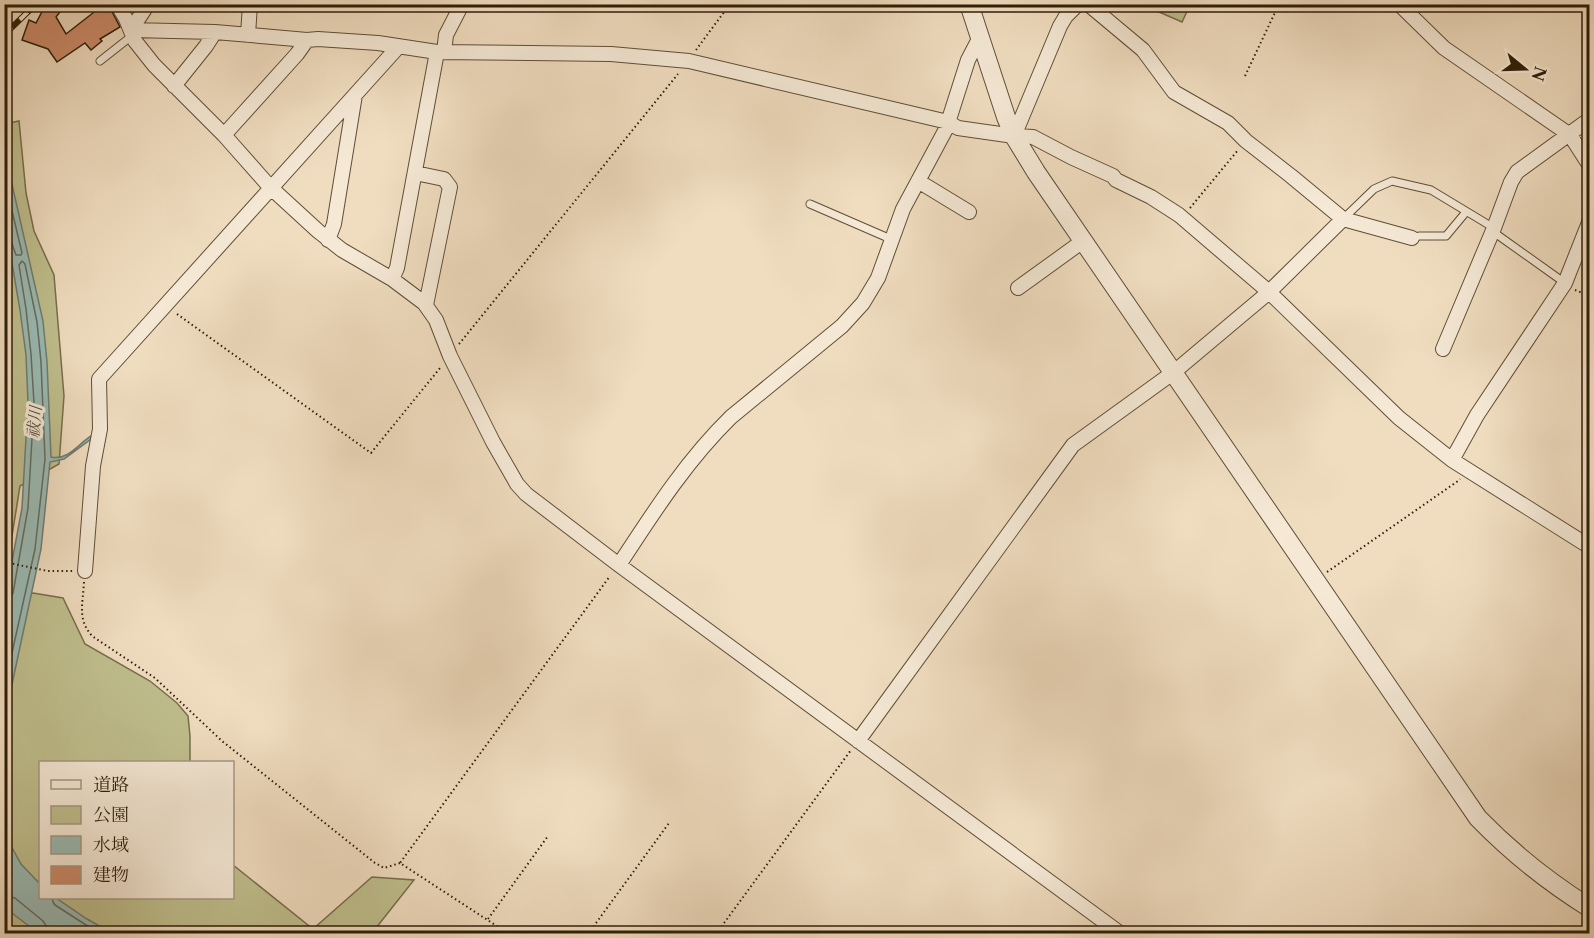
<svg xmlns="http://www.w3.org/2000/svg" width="1594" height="938" font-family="'Libre Caslon Text','Noto Serif JP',serif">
  <rect width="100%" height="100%" fill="#f0ddc0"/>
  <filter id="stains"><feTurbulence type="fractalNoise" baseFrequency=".00333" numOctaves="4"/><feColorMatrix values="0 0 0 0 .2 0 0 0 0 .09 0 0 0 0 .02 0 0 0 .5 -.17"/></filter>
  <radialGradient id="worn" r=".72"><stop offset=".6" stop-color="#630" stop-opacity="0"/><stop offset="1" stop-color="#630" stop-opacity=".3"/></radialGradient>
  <!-- green -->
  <path fill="#c0bf8e" stroke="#786e4b" stroke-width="1.5" d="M1143 5H1190L1182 22Z
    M19 121 26 193 34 231 54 275 64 396 59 464 20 486 7 567 6 598 33 593 63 598 85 644 150 681 177 703 188 716 190 736V762H40V898H232L233 865 313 929 372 877 414 880 372 933 23 934 5 921 4 124Z"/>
  <!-- water -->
  <path fill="#9abbb5" stroke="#6f7c70" stroke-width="1.5" d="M4 149 43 321 47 362 51 457C68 461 78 444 91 436V439L64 459 50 462 41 549 5 717V612L10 572 22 508 28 403 26 355 20 310 12 263 5 235Z
    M5 835 21 864 40 884V898H56L87 919 112 933H38L8 910 4 907Z"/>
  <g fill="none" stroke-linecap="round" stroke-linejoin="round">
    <!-- shore -->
    <path stroke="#646c5e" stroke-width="1.5" d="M4 177 22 253 21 255H16L11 241 4 239
      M4 598H10L13 593 28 508 34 403 31 354 26 309 19 265 22 261 25 264 37 322 41 362 45 459 35 549 4 689
      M4 896 15 898 43 921 47 927 48 934
      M52 898 53 902 55 905 100 934"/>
  </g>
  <!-- building -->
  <path fill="#cc8c6b" stroke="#2f1e08" stroke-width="1.5" d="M46 4H66L56 17 66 34 98 9 94 4H108L120 27 100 39 102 41 91 50 85 43 57 62 48 49 22 40 29 20 36 23Z"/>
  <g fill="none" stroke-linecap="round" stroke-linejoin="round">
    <defs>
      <path id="service" d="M100 61 133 35
        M810 204 893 240
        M1343 219 1374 189 1392 181 1431 190 1494 228
        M1492 231 1565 283
        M1412 238 1419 236H1446L1466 212"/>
      <path id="minor" d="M117 4 126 19 135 41 154 65 224 135 270 187 318 231 342 250 392 279 424 303 436 320 450 356 493 442 517 484 526 494 619 565 1121 934
        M1088 4 1143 50 1174 92 1228 123 1246 141 1291 176 1343 219 1412 238
        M1399 4 1444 48 1570 135 1590 166
        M131 30 215 32 307 40 318 39 378 43 437 52 611 54 689 61 948 122 958 128 1014 136 1033 137 1071 157 1113 176 1116 180 1151 197 1179 215 1269 292 1399 418 1452 460 1590 547
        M131 30 148 4
        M248 35 250 4
        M444 52 446 35 462 4
        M174 86 206 46 215 32
        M224 135 297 54 307 40
        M1014 136 1060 26 1066 16 1078 4
        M415 173 444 179 450 187 426 305
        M918 181 969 212
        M328 240 334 224 355 95
        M392 279 397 268 437 52
        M1018 288 1083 241
        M1443 349 1494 228 1511 182 1517 172 1590 119
        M1452 460 1477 415 1565 283 1590 220
        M619 565C653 513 686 461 731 417L842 326 863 303 878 278 882 267 903 209 946 129 968 60 979 39
        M85 571 93 466 100 429 99 379 399 46
        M858 741 1073 445 1174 372 1269 292 1343 219"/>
      <path id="tertiary" d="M969 4 1006 117 1014 136 1036 172 1478 818C1511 852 1550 883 1590 908"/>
    </defs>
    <!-- service casing -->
    <use href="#service" stroke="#5f4e36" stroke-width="9"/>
    <!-- minor casing -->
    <use href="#minor" stroke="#5f4e36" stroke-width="16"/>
    <!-- tertiary casing -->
    <use href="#tertiary" stroke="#5f4e36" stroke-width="20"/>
    <!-- path -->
    <path stroke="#2f1e08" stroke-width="2" stroke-dasharray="1.5 3" stroke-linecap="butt" d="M696 50 730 4
      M1245 76 1279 4
      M1190 208 1238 150
      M1575 290 1590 296
      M177 314 371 453 440 368
      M459 344 678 74
      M4 562 48 571H73
      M1327 572 1458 481 1460 479
      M84 582C83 603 77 619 92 636L155 678 222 741 375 863 384 868 400 863
      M488 919 548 836
      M509 934 400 863 610 576
      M588 934 669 823
      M716 934 851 750"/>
    <!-- service -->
    <use href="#service" stroke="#f5e9d6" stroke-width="7"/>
    <!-- minor -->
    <use href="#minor" stroke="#f5e9d6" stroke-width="14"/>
    <!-- tertiary -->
    <use href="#tertiary" stroke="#f5e9d6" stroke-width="18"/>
    <defs>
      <path id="rail" d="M4 35 36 4"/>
    </defs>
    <!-- rail casing -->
    <use href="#rail" stroke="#2f1e08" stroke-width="6"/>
    <!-- rail -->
    <use href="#rail" stroke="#f5e9d6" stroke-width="4" stroke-dasharray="11" stroke-linecap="butt"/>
  </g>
  <g text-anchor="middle" stroke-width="6" stroke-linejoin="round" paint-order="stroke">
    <!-- water labels -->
    <g font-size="16" font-style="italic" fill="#4f4d3c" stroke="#f5e9d6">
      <text transform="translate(34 422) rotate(-85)" y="6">祓川</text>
    </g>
  </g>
  <!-- margin -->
  <rect width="1594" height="938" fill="none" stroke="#f0ddc0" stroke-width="24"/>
  <rect x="6" y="6" width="1582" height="926" fill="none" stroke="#2f1e08" stroke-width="3"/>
  <rect x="12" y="12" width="1570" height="914" fill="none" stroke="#2f1e08" stroke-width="1.5"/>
  <!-- legend -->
  <rect x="39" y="761" width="195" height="138" fill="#f5e9d6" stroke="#a69884" stroke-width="1.5"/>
  <rect x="51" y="780" width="30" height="9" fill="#f5e9d6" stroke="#a69884" stroke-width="1.5"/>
  <text x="93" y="791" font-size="18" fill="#2f1e08">道路</text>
  <rect x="51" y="806" width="30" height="18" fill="#c0bf8e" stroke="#a69884" stroke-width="1.5"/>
  <text x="93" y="821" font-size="18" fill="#2f1e08">公園</text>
  <rect x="51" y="836" width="30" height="18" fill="#9abbb5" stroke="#a69884" stroke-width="1.5"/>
  <text x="93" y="851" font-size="18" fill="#2f1e08">水域</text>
  <rect x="51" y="866" width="30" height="18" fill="#cc8c6b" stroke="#a69884" stroke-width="1.5"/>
  <text x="93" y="881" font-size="18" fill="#2f1e08">建物</text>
  <!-- north arrow -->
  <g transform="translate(1525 69) rotate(109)" stroke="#f5e9d6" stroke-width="4.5" paint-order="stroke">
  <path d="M0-4.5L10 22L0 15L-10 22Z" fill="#2f1e08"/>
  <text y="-9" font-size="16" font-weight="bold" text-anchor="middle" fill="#2f1e08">N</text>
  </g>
  <rect width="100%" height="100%" filter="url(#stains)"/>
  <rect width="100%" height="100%" fill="url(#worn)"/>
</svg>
